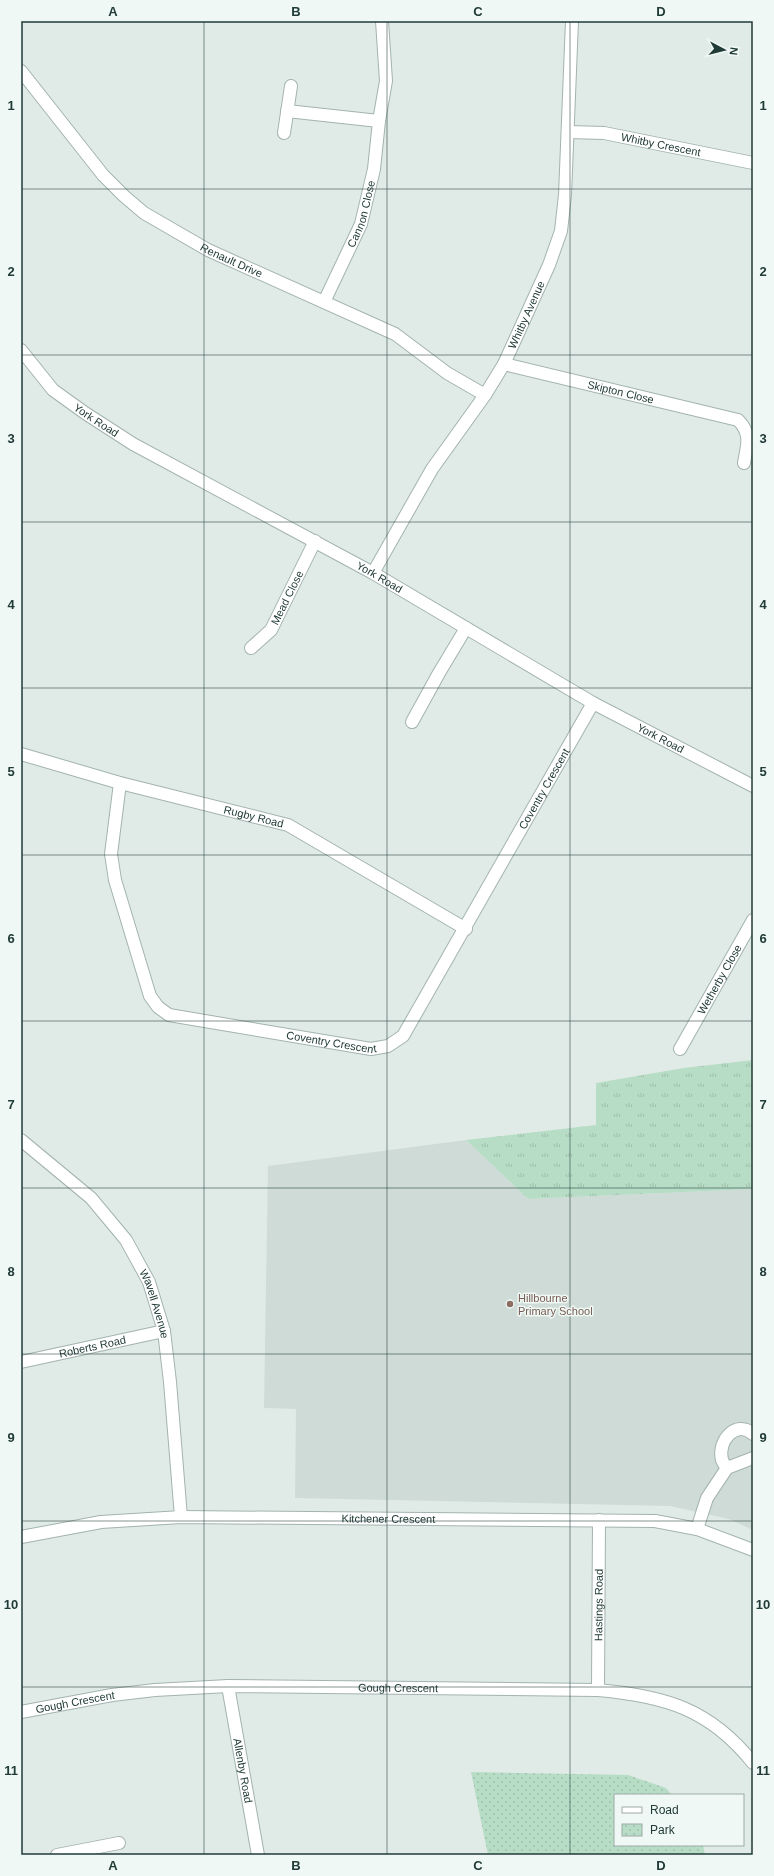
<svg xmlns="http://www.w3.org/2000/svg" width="774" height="1876" font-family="Helvetica,sans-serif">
  <defs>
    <pattern id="grass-tufts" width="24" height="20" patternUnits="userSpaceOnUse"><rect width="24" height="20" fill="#b8ddc6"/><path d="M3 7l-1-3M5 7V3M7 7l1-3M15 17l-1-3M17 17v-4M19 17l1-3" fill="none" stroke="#9ebfab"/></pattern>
    <pattern id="park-dots" width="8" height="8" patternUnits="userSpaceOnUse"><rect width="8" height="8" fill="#b8ddc6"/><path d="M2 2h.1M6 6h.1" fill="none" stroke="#9ebfab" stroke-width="1.8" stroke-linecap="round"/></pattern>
  </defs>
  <rect width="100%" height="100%" fill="#e0ebe7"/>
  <!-- built -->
  <path fill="#cedbd6" d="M466 1140 528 1199 753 1189V1530L729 1519 670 1506 295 1498 296 1409 264 1408 268 1166Z"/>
  <!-- grass -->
  <path fill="url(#grass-tufts)" d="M753 1060V1189L528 1199 466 1140 596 1125V1083L684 1068Z"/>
  <!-- park -->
  <path fill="url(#park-dots)" d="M471 1772 628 1775 666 1788 672 1795H615V1845H703L705 1855H488Z"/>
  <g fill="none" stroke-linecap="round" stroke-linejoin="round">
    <defs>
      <g id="minor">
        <path id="s1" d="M21 71 103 175 124 196 144 213 208 250 395 334 447 373 485 395"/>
        <path d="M287 111 379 121"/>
        <path id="s2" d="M568 132 604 133 753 163"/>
        <path d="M284 133 291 86"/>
        <path id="s3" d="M324 302 361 224 374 169 379 121 386 81 382 21"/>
        <path id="s4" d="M21 350 53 390 85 413 133 444 373 573 593 703 753 786"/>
        <path id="s5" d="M504 364 738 420C752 434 747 445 744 463"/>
        <path id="s6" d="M373 573 432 469 485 395 504 364 549 265 561 231 565 195 572 21"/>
        <path id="s7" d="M251 648 271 630 315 541"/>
        <path d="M412 722 439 673 466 628"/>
        <path id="s8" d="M21 754 120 783 288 825 466 929"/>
        <path id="s9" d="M120 783 111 854 115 880 150 996 158 1007 169 1015 371 1049 388 1046 403 1036 593 703"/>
        <path id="s10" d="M680 1049 753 920"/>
        <path id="s11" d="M21 1140 91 1198 126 1240 149 1282 164 1331 170 1382 181 1517"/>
        <path id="s12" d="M21 1362 164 1331"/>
        <path d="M727 1468C725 1466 723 1462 722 1460 717 1441 736 1419 753 1434"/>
        <path d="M697 1529 707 1498 727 1468 753 1458"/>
        <path id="s13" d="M21 1537 101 1522 181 1517 655 1521 697 1529 753 1550"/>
        <path id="s14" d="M228 1686 258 1855"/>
        <path id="s15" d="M598 1690 599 1520"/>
        <path id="s16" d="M21 1712 112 1695 155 1690 228 1686 598 1690C665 1696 710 1709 753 1763"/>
        <path d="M57 1855 119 1843"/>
      </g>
    </defs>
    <!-- minor casing -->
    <use href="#minor" stroke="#a3b3af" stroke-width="14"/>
    <!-- minor -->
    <use href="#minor" stroke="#fff" stroke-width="12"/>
  </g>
  <!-- grid -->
  <path fill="none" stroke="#213b37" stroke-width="1" stroke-opacity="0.55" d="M204 21V1855M387 21V1855M570 21V1855M21 189H753M21 355H753M21 522H753M21 688H753M21 855H753M21 1021H753M21 1188H753M21 1354H753M21 1521H753M21 1687H753"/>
  <!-- markers -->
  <circle fill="#8d6e63" stroke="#f0f8f5" stroke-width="1.5" cx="510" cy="1304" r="4"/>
  <g text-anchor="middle" stroke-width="3" stroke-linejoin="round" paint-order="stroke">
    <!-- street labels -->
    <g font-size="11" fill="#213b37" stroke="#f0f8f5">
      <text dy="4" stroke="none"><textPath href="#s2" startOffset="94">Whitby Crescent</textPath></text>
      <text dy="4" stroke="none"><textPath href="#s3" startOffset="96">Cannon Close</textPath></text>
      <text dy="4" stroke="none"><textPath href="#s1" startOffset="288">Renault Drive</textPath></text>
      <text dy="4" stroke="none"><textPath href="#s6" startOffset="301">Whitby Avenue</textPath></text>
      <text dy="4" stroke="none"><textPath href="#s5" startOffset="120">Skipton Close</textPath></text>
      <text dy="4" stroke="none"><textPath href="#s4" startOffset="104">York Road</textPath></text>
      <text dy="4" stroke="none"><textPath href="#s4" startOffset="428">York Road</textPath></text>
      <text dy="4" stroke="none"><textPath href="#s7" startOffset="63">Mead Close</textPath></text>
      <text dy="4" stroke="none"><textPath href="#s4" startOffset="752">York Road</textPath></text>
      <text dy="4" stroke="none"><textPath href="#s9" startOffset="771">Coventry Crescent</textPath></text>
      <text dy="4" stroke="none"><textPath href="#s8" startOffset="241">Rugby Road</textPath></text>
      <text dy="4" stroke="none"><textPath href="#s10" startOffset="80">Wetherby Close</textPath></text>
      <text dy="4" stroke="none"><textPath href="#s9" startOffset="411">Coventry Crescent</textPath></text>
      <text dy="4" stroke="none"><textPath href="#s11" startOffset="216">Wavell Avenue</textPath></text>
      <text dy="4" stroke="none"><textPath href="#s12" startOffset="73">Roberts Road</textPath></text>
      <text dy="4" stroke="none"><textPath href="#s13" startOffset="369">Kitchener Crescent</textPath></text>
      <text dy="4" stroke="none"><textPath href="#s15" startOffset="85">Hastings Road</textPath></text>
      <text dy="4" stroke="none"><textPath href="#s16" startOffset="379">Gough Crescent</textPath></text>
      <text dy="4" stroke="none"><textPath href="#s16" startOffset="55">Gough Crescent</textPath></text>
      <text dy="4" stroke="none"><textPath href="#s14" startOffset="86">Allenby Road</textPath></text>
    </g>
    <!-- education labels -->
    <g font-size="11" fill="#785e54" stroke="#f0f8f5" text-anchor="start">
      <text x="518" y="1302">Hillbourne<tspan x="518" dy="13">Primary School</tspan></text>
    </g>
  </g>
  <!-- border -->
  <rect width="774" height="1876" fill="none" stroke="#f0f8f5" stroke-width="44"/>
  <!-- legend -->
  <rect x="614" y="1794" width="130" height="52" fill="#f0f8f5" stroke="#9daca9"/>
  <rect x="622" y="1807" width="20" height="6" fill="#ffffff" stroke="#9daca9"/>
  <text x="650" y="1814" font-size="12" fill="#213b37">Road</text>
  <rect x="622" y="1824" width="20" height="12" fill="url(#park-dots)" stroke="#9daca9"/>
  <text x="650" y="1834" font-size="12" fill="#213b37">Park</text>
  <!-- north arrow -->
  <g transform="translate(724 50) rotate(97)" stroke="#f0f8f5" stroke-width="3" paint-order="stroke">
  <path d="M0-3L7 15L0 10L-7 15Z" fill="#213b37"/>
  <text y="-6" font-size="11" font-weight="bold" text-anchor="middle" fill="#213b37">N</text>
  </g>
  <rect x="22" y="22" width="730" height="1832" fill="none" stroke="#213b37" stroke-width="1.5"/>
  <g font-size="13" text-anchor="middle" font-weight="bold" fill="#213b37">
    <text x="113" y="16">A</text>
    <text x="296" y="16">B</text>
    <text x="478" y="16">C</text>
    <text x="661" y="16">D</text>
    <text x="11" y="110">1</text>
    <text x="763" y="110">1</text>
    <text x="11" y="276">2</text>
    <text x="763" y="276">2</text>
    <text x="11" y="443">3</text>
    <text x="763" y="443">3</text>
    <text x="11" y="609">4</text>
    <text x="763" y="609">4</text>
    <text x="11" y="776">5</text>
    <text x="763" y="776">5</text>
    <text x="11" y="943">6</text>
    <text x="763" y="943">6</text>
    <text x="11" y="1109">7</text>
    <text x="763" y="1109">7</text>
    <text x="11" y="1276">8</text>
    <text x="763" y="1276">8</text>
    <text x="11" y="1442">9</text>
    <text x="763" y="1442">9</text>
    <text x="11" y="1609">10</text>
    <text x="763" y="1609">10</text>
    <text x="11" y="1775">11</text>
    <text x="763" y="1775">11</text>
    <text x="113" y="1870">A</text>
    <text x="296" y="1870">B</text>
    <text x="478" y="1870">C</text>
    <text x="661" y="1870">D</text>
  </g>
</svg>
